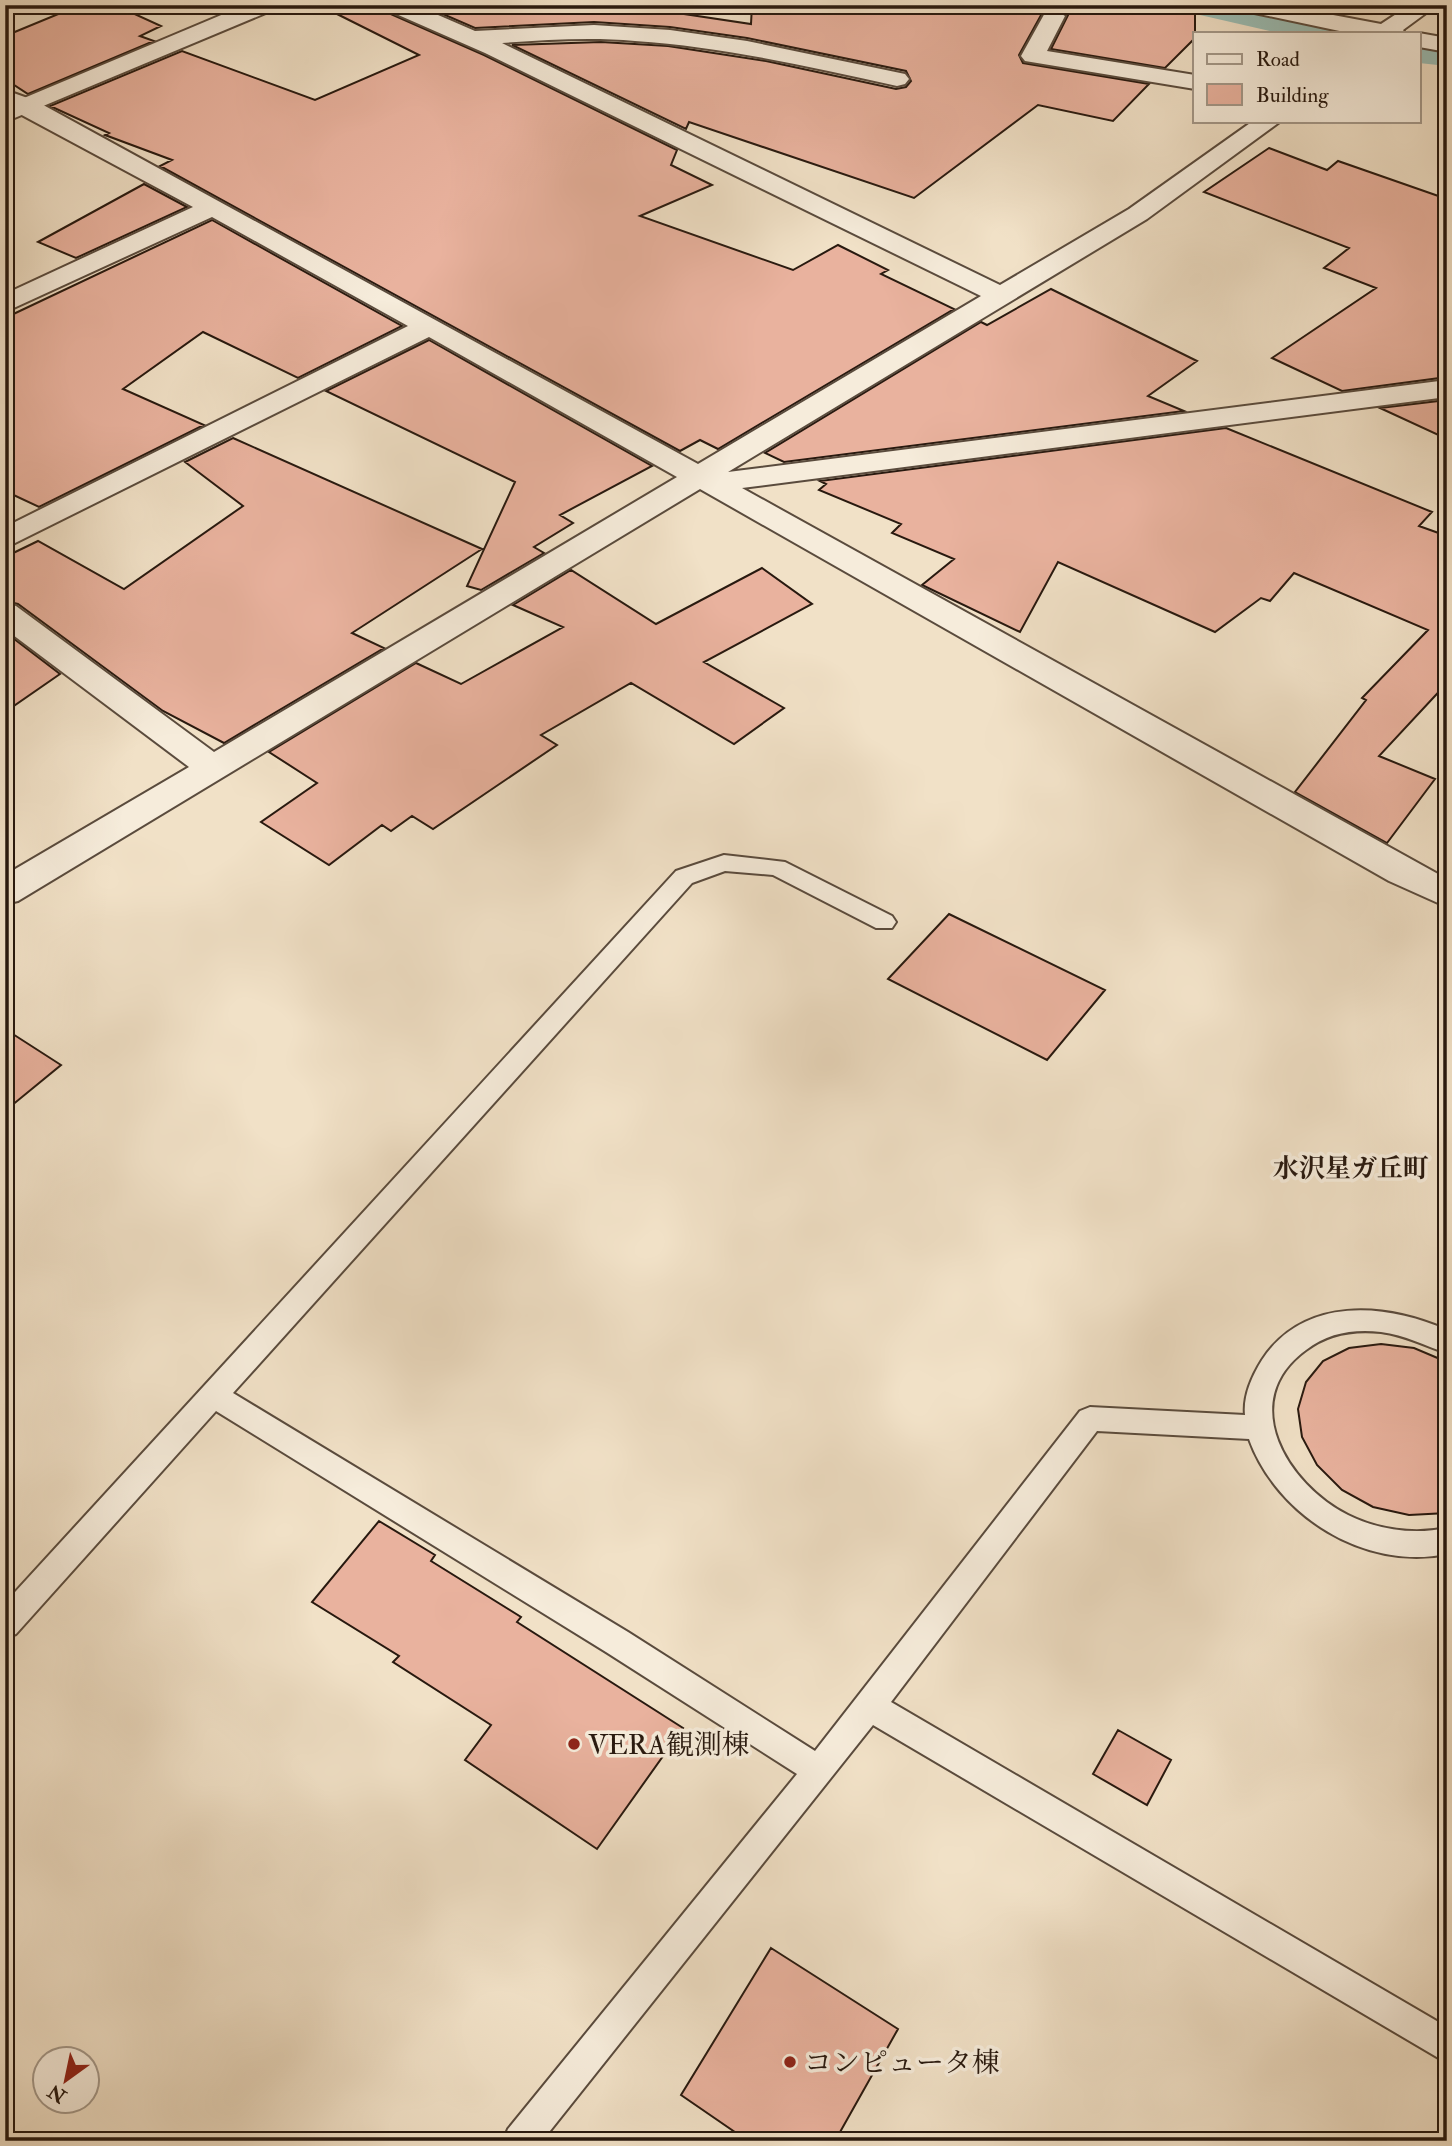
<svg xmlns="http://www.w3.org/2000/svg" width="1452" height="2146" font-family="'IM FELL Double Pica','Noto Serif JP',serif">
  <rect width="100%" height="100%" fill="#f1e1c7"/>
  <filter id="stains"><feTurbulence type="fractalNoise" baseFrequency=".00286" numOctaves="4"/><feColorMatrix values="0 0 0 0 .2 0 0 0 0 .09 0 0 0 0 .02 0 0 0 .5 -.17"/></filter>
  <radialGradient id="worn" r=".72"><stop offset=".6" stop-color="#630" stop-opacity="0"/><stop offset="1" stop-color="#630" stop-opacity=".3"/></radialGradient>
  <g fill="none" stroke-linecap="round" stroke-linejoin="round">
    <!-- canal -->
    <path fill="#9bbeb5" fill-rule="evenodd" d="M1182 5H1245L1334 26 1339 33H1278L1187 12Z
      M1419 43 1447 45V66L1419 63Z"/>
  </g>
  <!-- building -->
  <path fill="#e9b29e" stroke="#28190f" stroke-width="2" d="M80 5H115L161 26 140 36 154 41 28 94 5 79V36Z
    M319 5H382L386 12 484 55 677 150 671 165 712 185 640 216 793 270 838 245 888 270 881 274 954 309 718 449 700 440 680 451 160 166 172 160 105 135 109 133 50 106 182 51 315 100 419 55Z
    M422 5H624L751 24 752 5H1195V38L1165 68 1051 49 1068 15 1055 7 1045 8 1019 55 1023 63 1149 84 1113 121 1038 105 914 198 689 122 686 129 512 45 601 42 668 46 766 61 896 89 906 87 911 81 906 71 747 38 670 27 594 22 475 28Z
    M1269 148 1327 170 1338 161 1447 199V377L1342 391 1272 358 1376 288 1324 268 1349 248 1204 192Z
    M144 184 187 207 76 258 38 242Z
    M212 220 402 326 298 378 203 332 123 389 204 425 39 507 5 491V318Z
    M1051 289 1197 361 1148 396 1184 411 784 462 765 453 981 322 987 325Z
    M429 340 652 466 560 515 573 523 534 547 544 553 481 590 467 586 515 482 326 391Z
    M1447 400V439L1380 408Z
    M1226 428 1432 512 1419 526 1447 536V683L1379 756 1435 779 1387 843 1295 792 1366 700 1362 698 1428 630 1294 573 1270 601 1261 598 1215 632 1058 562 1020 632 922 585 954 559 892 533 901 524 819 490 826 484 820 481Z
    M233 438 482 549 352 633 384 648 224 743 163 711 18 604 5 601V557L38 541 124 589 243 506 185 462Z
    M762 568 812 604 704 662 784 708 734 744 631 683 541 735 557 745 433 829 412 816 391 831 382 825 329 865 261 822 317 783 269 752 416 663 461 684 563 627 513 605 571 570 656 624Z
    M5 632 60 674 5 712Z
    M949 914 1105 990 1047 1060 888 979Z
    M5 1029 61 1065 5 1111Z
    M1381 1344 1414 1348 1447 1362V1513L1409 1515 1373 1507 1342 1490 1317 1465 1302 1437 1298 1409 1306 1382 1323 1361 1349 1348Z
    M379 1521 435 1555 431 1561 521 1617 517 1622 683 1728 597 1849 465 1760 491 1725 393 1662 399 1656 312 1602Z
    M1118 1730 1171 1760 1147 1805 1093 1774Z
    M771 1948 898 2029 835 2141H748L681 2095Z"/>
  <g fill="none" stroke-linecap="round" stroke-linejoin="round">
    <defs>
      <path id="service" d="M724 855 785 862 892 916 896 922 892 928H876L773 875 725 871 692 883 233 1393 628 1632 815 1751 1080 1411 1090 1407 1245 1415C1243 1396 1252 1376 1262 1360 1304 1296 1385 1303 1447 1330V1353C1425 1346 1405 1335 1381 1332 1353 1329 1328 1333 1306 1350 1236 1401 1287 1484 1348 1515 1378 1530 1414 1535 1447 1528V1554C1365 1571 1277 1516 1249 1439L1097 1431 891 1702 1447 2027V2063L873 1725 542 2141H503L508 2129 797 1774 606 1652 216 1411 16 1634 5 1638V1603L676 871Z"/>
      <path id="minor" d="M384 5H415L475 31 594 25 670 30 747 41 905 74 909 79 905 84 897 86C810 67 724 47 635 41 590 37 546 40 502 43L1000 285 1129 209 1253 121H1281L1147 219 728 472 1447 380V397L742 488 1447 879V907L1389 881 700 489 18 901 5 904V875L189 767 5 629V603L16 606 214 752 677 477 429 337 5 548V527L408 326 212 217 5 312V294L193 207 5 106V90L36 101 698 464 981 296 485 53 387 10Z
        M1237 5H1280L1381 24 1410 5H1437L1403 30 1405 33H1349L1240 10Z
        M1054 9 1065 16 1047 51 1195 75V89L1025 61 1021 56 1046 11Z
        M1418 33H1419L1447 38V52L1419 47Z"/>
      <path id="tertiary" d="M245 5H276L273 10 5 122V106Z"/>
    </defs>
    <!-- service casing -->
    <use href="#service" stroke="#5a4b3d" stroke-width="4"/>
    <!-- minor casing -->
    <use href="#minor" stroke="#5a4b3d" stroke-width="4"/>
    <!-- tertiary casing -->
    <use href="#tertiary" stroke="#5a4b3d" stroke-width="4"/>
    <!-- service -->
    <use href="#service" fill="#f6ecdb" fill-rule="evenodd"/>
    <!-- minor -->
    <use href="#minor" fill="#f6ecdb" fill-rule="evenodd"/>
    <!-- tertiary -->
    <use href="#tertiary" fill="#f6ecdb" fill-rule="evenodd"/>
  </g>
  <!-- markers -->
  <g fill="#8f2418" stroke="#f6ecdb" stroke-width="2.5">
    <circle cx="574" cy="1744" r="7"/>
    <circle cx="790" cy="2062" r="7"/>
  </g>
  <g text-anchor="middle" stroke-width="7" stroke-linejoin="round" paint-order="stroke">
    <!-- neighbourhood labels -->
    <g font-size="26" font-weight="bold" fill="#28190f" stroke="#f6ecdb">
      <text x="1351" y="1177">水沢星ガ丘町</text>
    </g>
    <!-- near-poi labels -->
    <g font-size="28" fill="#28190f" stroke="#f6ecdb" text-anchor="start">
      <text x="588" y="1754">VERA観測棟</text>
      <text x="804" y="2072">コンピュータ棟</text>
    </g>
  </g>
  <!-- margin -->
  <rect width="1452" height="2146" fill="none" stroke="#f1e1c7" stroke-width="28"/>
  <rect x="7" y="7" width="1438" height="2132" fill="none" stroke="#28190f" stroke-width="3.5"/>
  <rect x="14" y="14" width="1424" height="2118" fill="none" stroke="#28190f" stroke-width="2"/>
  <!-- legend -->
  <rect x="1193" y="32" width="228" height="91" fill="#f6ecdb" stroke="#a49889" stroke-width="2"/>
  <rect x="1207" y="54" width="35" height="10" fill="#f6ecdb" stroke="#a49889" stroke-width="2"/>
  <text x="1256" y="66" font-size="21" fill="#28190f">Road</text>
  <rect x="1207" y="84" width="35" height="21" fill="#e9b29e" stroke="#a49889" stroke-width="2"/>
  <text x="1256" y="102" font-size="21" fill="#28190f">Building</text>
  <!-- north arrow -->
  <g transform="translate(66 2080) rotate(213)"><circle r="33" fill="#f6ecdb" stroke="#a49889" stroke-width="2"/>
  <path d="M0-5L12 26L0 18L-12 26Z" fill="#8f2418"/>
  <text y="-10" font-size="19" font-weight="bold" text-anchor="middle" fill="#28190f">N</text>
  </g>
  <rect width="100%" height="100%" filter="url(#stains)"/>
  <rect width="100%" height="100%" fill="url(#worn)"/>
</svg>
